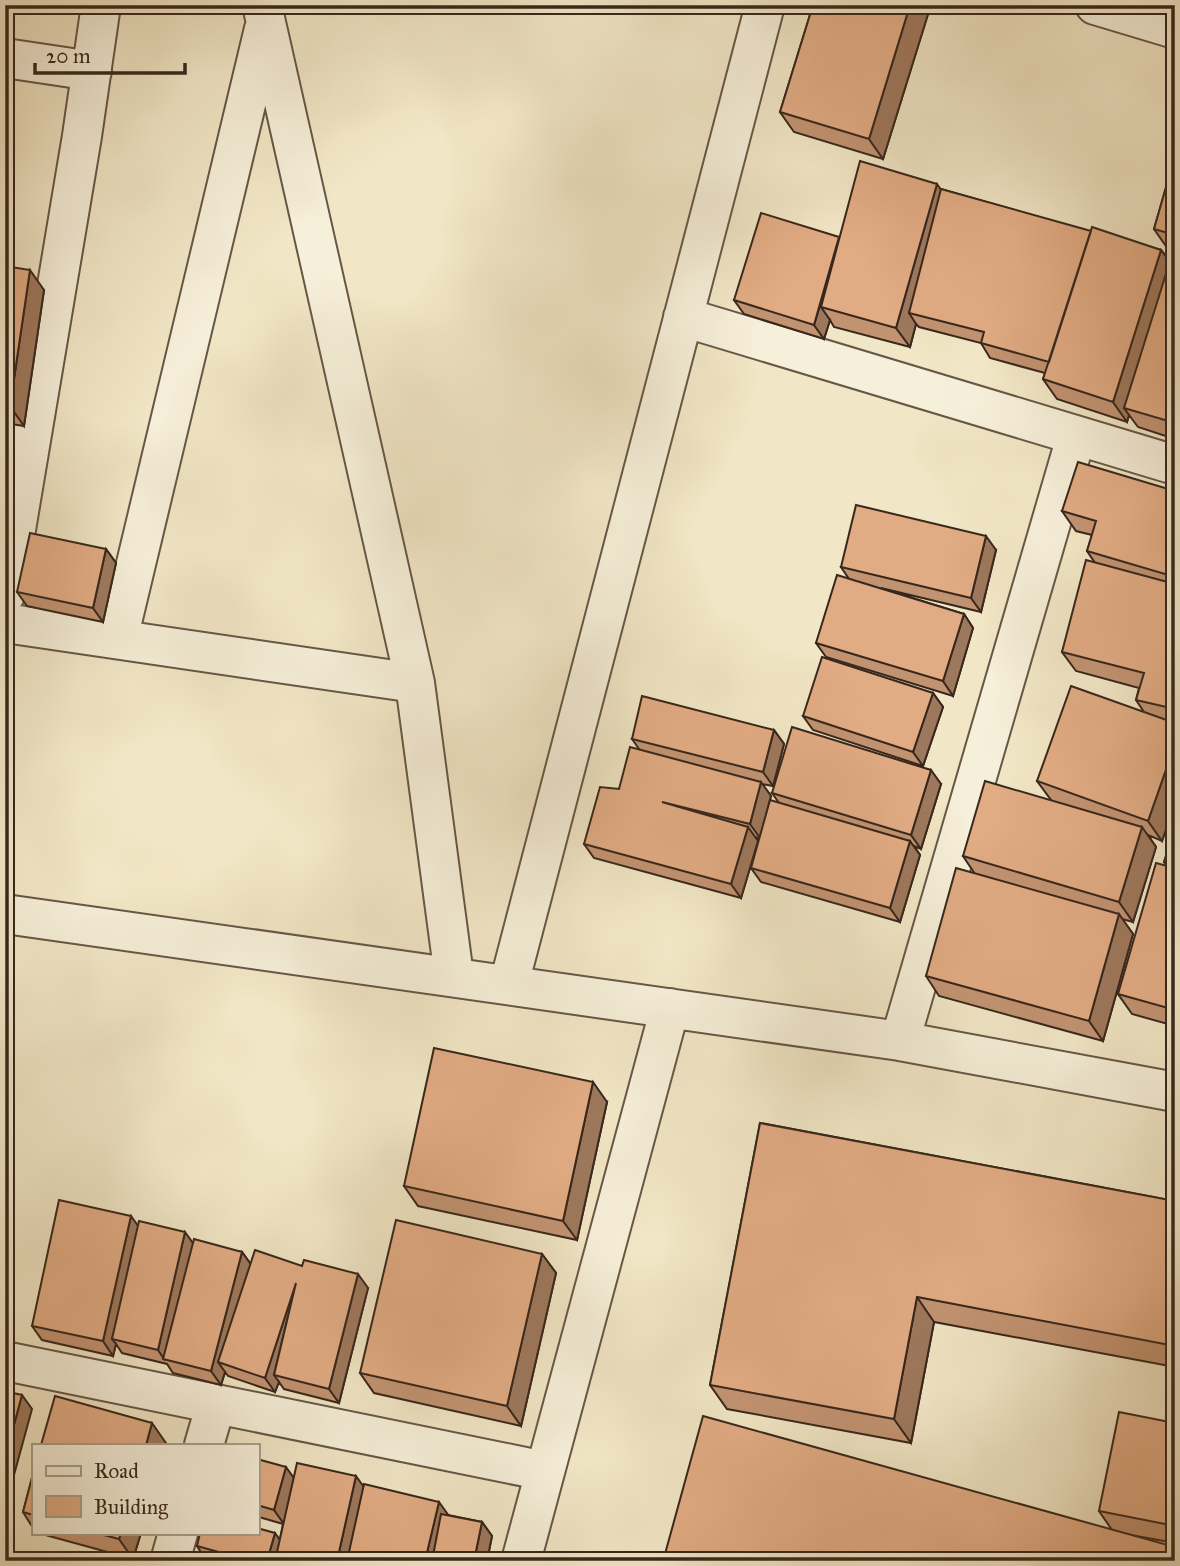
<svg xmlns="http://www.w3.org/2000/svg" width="1180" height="1566" font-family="'IM FELL Great Primer',serif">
  <rect width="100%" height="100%" fill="#f1e6c5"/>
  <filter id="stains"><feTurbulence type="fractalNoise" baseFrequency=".00286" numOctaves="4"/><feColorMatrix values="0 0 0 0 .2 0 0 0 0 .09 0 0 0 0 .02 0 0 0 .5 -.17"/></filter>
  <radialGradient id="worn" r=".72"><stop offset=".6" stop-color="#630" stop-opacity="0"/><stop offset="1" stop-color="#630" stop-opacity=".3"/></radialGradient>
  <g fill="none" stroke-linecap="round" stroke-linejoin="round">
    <defs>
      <path id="street" d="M262 5 415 683 454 976
        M1095 5 1175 29
        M5 58 92 71
        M683 317 1175 465
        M5 595 82 136 101 5
        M5 623 415 683
        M118 639 264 29
        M5 914 900 1041 1175 1092
        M509 984 765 5
        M900 1041 1076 437
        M5 1361 545 1471
        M204 1445 216 1404
        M170 1561 178 1533
        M521 1561 670 1008"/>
    </defs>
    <!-- street casing -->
    <use href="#street" stroke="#665746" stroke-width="42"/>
    <!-- street -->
    <use href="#street" stroke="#f6efd9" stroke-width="38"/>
  </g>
  <!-- wall -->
  <path fill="#c29371" stroke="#38271c" stroke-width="2" d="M813 5H925L929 11 883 159 794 132 780 112Z
    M1175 156V439L1138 427 1129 415 1127 422 1057 399 1043 379 1045 373 990 358 981 343 919 327 916 324 910 347 834 327 830 320 824 339 744 314 734 300 839 237 941 189 1091 232 1161 250 1170 261 1173 250 1168 249 1154 229Z
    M5 266 44 290 24 426 5 423Z
    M1175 491V803L1162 841 1148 835 1156 847 1133 922 1122 919 1133 934 1103 1041 939 996 926 976 975 874 963 856 1051 800 1037 781 1144 712 1136 700 1139 688 1076 671 1062 652 1095 563 1087 551 1092 535 1076 531 1062 511Z
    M106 549 116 563 103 622 27 606 17 592Z
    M996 550 981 612 881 588 964 614 973 628 953 696 826 657 816 643 849 579 841 567Z
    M933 693 943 707 923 766 813 730 803 716Z
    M774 730 784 744 773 786 762 784 771 796 761 833 779 803 772 793 941 784 921 849 914 846 920 855 900 922 761 882 751 868 759 838 754 837 758 841 741 898 594 858 584 844 619 789 639 749 632 739Z
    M1175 829V1026L1132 1014 1118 994 1167 866 1164 862Z
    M607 1102 577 1240 418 1206 404 1186Z
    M760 1123 1175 1201V1367L934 1322 911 1443 727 1409 710 1385Z
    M138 1225 193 1243 242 1252 250 1263 368 1288 339 1403 284 1389 279 1382 275 1392 228 1376 225 1372 221 1385 173 1373 167 1364 122 1353 116 1344 113 1356 42 1340 32 1326Z
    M542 1254 556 1273 521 1426 374 1393 360 1373Z
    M1175 1423V1543L1125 1534 1175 1561H670L665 1554 1112 1530 1099 1511Z
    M257 1459 294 1478 364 1486 448 1515 482 1522 492 1536 487 1561 206 1560 197 1546 280 1539 283 1524 259 1517 257 1524Z
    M33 1474V1528L23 1512Z
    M38 1533H141L133 1559Z"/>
  <!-- shaded-wall -->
  <path fill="#9e785c" stroke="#38271c" stroke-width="2" d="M910 5H925L929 11 883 159 869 139Z
    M937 184 951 204 909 313 916 324 910 347 896 328Z
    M841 238 821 307 830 320 824 339 814 325Z
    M1161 250 1175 269 1124 408 1129 415 1127 422 1113 402Z
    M30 270 44 290 24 426 10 406Z
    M986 536 996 550 981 612 971 598Z
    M106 549 116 563 103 622 93 608Z
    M964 614 973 628 953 696 943 681Z
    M933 693 943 707 923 766 913 752Z
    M774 730 784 744 773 786 763 772Z
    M1175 744V803L1162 841 1148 821Z
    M931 770 941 784 921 849 911 835Z
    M761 782 771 796 760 838 750 824Z
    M748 827 758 841 741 898 731 884Z
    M1142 827 1156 847 1133 922 1119 902Z
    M910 841 920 855 900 922 890 908Z
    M1119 914 1133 934 1103 1041 1089 1021Z
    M593 1082 607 1102 577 1240 563 1221Z
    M131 1216 141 1230 112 1339 116 1344 113 1356 103 1341Z
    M185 1232 195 1246 164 1359 158 1350Z
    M242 1252 252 1266 218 1362 225 1372 221 1385 211 1371Z
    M542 1254 556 1273 521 1426 507 1406Z
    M358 1274 368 1288 339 1403 329 1389Z
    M296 1283 274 1375 279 1382 275 1392 265 1378Z
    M917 1297 934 1322 911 1443 894 1419Z
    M22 1395 32 1409 5 1508V1458Z
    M152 1423 166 1443 165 1445H146Z
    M286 1467 296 1481 284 1524 274 1510Z
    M356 1476 366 1490 350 1561H337Z
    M439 1502 449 1516 438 1561H425Z
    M482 1522 492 1536 487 1561H474Z
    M121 1533H141L133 1559 119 1539Z
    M275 1533 285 1547 281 1561H267Z"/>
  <!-- building -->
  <path fill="#e1ab83" stroke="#38271c" stroke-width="2" d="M813 5H910L869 139 780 112Z
    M1175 156V235L1154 229Z
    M860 161 937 184 896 328 821 307Z
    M941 189 1091 231 1049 362 981 343 984 332 909 313Z
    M761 213 839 237 814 325 734 300Z
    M1092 227 1161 250 1113 402 1043 379Z
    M1175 245V423L1124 408Z
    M5 266 30 270 10 406 5 405Z
    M1078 462 1175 491V577L1087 551 1096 521 1062 511Z
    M856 505 986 536 971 598 841 567Z
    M30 533 106 549 93 608 17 592Z
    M1086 560 1175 584V709L1136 700 1144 673 1062 652Z
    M837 575 964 614 943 681 816 643Z
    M822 657 933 693 913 752 803 716Z
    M1071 686 1175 723V744L1148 821 1037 781Z
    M642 696 774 730 763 772 632 739Z
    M792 727 931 770 911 835 772 793Z
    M630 747 761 782 750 824 662 802 748 827 731 884 584 844 600 787 619 789Z
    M985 781 1142 827 1119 902 963 856Z
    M770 800 910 841 890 908 751 868Z
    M1175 829V865L1164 862Z
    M1156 863 1175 868V1010L1118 994Z
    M956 868 1119 914 1089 1021 926 976Z
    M434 1048 593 1082 563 1221 404 1186Z
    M760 1123 1175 1201V1346L917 1297 894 1419 710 1385Z
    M59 1200 131 1216 103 1341 32 1326Z
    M396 1220 542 1254 507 1406 360 1373Z
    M139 1221 185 1232 158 1350 112 1339Z
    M194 1239 242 1252 211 1371 163 1359Z
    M255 1250 302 1266 304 1260 358 1274 329 1389 274 1375 296 1283 265 1378 218 1362Z
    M5 1391 22 1395 5 1458Z
    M55 1396 152 1423 146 1445H41Z
    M1119 1412 1175 1423V1526L1099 1511Z
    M703 1416 1175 1547V1561H688L665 1554Z
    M257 1459 286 1467 274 1510 257 1505Z
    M297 1463 356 1476 337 1561H275Z
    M33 1474V1515L23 1512Z
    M364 1484 439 1502 425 1561H347Z
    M441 1514 482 1522 474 1561H432Z
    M257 1528 275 1533 267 1561H251L197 1546 200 1533H257Z
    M96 1533H121L119 1539Z"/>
  <!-- margin -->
  <rect width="1180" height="1566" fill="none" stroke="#f1e6c5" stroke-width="28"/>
  <rect x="7" y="7" width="1166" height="1552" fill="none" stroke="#38271c" stroke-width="3.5"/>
  <rect x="14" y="14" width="1152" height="1538" fill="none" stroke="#38271c" stroke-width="2"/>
  <!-- legend -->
  <rect x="32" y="1444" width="228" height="91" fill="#f6efd9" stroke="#aa9f8d" stroke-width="2"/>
  <rect x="46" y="1466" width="35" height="10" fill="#f6efd9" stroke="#aa9f8d" stroke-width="2"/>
  <text x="94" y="1478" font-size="21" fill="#38271c">Road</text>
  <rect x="46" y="1496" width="35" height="21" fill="#e1ab83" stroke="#aa9f8d" stroke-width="2"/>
  <text x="94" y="1514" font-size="21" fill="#38271c">Building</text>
  <!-- scale -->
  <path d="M35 63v10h150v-10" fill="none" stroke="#38271c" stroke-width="3.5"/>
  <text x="46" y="63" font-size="21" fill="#38271c" stroke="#f6efd9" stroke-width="5" paint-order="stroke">20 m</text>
  <rect width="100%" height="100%" filter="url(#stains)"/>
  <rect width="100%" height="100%" fill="url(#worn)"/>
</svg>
